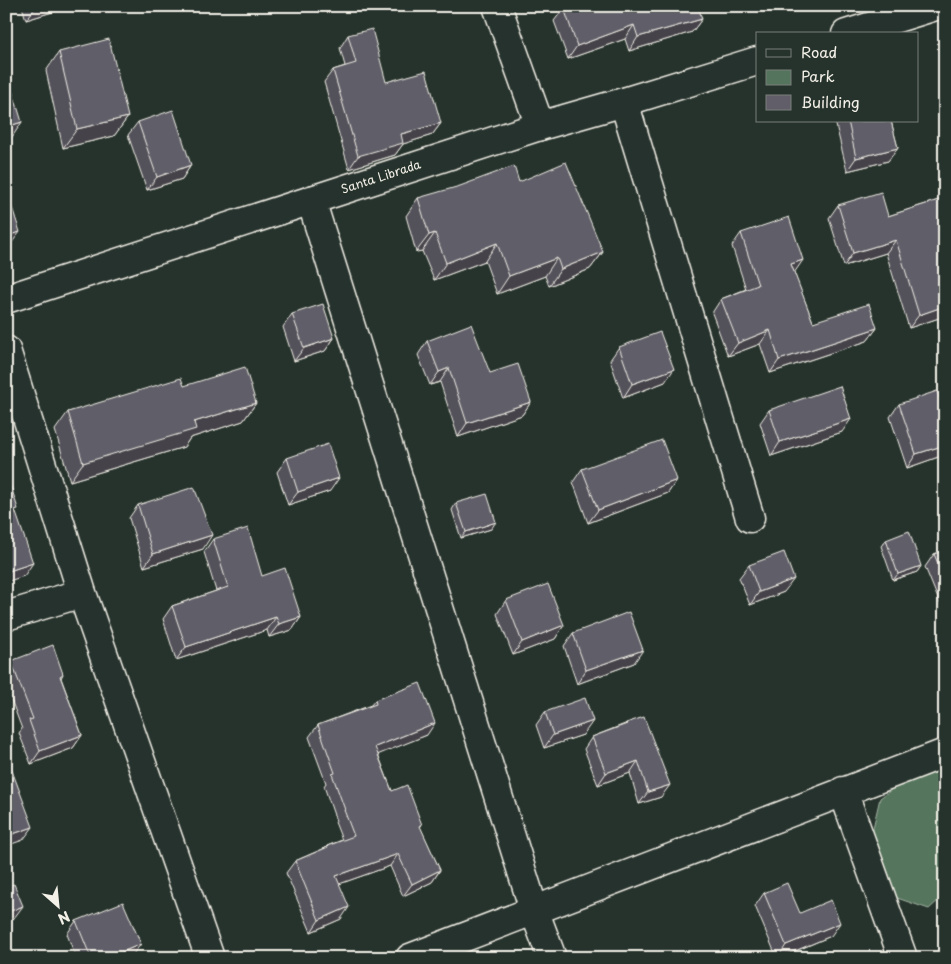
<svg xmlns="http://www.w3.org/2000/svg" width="951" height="964" font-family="'Playpen Sans',sans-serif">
  <rect width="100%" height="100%" fill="#26332d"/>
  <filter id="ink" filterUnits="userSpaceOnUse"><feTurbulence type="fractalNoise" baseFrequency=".02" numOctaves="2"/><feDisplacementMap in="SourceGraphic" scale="10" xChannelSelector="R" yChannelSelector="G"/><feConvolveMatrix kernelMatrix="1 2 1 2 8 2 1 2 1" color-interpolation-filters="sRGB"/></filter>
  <g filter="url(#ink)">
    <!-- green -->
    <path fill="#55745d" stroke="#a4b2a2" d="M945 761V912L941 898 929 909 874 890 870 841 880 798 918 770Z"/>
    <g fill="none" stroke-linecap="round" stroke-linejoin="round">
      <defs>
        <path id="street" d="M497 6 540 126
          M624 102 750 518
          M311 200 534 910 552 958
          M6 350 82 593 210 958
          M6 616 82 593
          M843 791 903 958
          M410 958 945 753"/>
        <path id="secondary" d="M846 34 936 6
          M6 299 540 126 624 102 757 61"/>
      </defs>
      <!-- street casing -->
      <use href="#street" stroke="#f4f1e8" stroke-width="31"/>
      <!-- secondary casing -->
      <use href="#secondary" stroke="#f4f1e8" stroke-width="31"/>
      <!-- street -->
      <use href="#street" stroke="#26332d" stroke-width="28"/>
      <!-- secondary -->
      <use href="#secondary" stroke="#26332d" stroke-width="28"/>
    </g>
    <!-- wall -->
    <path fill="#53515a" stroke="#f4f1e8" d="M22 6H72L26 20Z
      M564 8 702 19 692 32 629 51 625 39 568 59 554 21Z
      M348 35 386 82 441 123 432 135 403 144 395 155 349 169 324 82 333 70 345 66 340 48Z
      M59 52 128 117 114 136 63 148 46 71Z
      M835 121H891L898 148 888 161 847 171Z
      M138 122 191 165 182 179 147 190 128 135Z
      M519 182 603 252 590 269 549 286 545 276 497 294 485 261 434 280 422 251 416 252 406 216 418 198Z
      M945 198V316L909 328 886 253 844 266 829 218 838 205 888 216Z
      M741 233 794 273 813 322 877 328 867 341 770 373 760 344 728 356 712 313 721 299 746 289 732 246Z
      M292 314 334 338 325 351 294 361 283 327Z
      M427 341 490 373 531 402 522 415 458 437 440 382 430 385 418 355Z
      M619 347 665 382 623 398 610 360Z
      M184 386 256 403 243 421 190 438 184 447 70 481 55 430 68 412Z
      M899 404 945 415 944 455 907 468 890 417Z
      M769 410 842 432 771 456 760 423Z
      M287 458 330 491 288 505 277 472Z
      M582 469 677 480 668 493 588 523 573 482Z
      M456 503 491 529 461 538 452 510Z
      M138 505 203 549 144 567 129 518Z
      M213 539 262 576 301 617 292 630 269 637 267 630 176 660 163 619 172 606 216 591 204 552Z
      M886 540 921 566 917 572 893 580 881 546Z
      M945 550V616L925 567 934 554Z
      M749 565 784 592 750 605 739 578Z
      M506 600 564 625 555 639 513 655 497 614Z
      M573 633 634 663 577 684 564 646Z
      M11 661 63 674 61 678 82 735 73 748 31 764 19 733 22 729 6 686V667Z
      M375 700 427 735 378 754 392 791 422 825 420 827 440 870 432 882 403 896 390 866 339 884 341 919 311 932 286 873 295 861 325 848 327 846 342 840 335 822 336 821 324 786 326 783 309 737 318 725 371 705Z
      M545 712 583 735 544 748 536 725Z
      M626 723 661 797 639 804 630 773 598 785 584 749 592 737 625 724Z
      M764 893 831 936 779 958H777L755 906Z
      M76 921 131 957 76 958 67 934Z"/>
    <!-- shaded-wall -->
    <path fill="#44424a" stroke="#f4f1e8" d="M39 6H72L26 20 36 7Z
      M702 19 692 32 629 51 638 37Z
      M634 25 625 39 568 59 577 46Z
      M128 117 114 136 63 148 77 129Z
      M22 122 10 140 6 141V127Z
      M441 123 432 135 403 144 395 155 349 169 358 156 401 134Z
      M898 148 888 161 847 171 856 158Z
      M191 165 182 179 147 190 157 177Z
      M20 232 10 245 6 246V236Z
      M435 233 422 251 416 252 429 235Z
      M896 240 886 253 844 266 853 253Z
      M497 243 485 261 434 280 446 263Z
      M603 252 590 269 549 286 561 269Z
      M557 258 545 276 497 294 509 276Z
      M803 260 794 273 791 264Z
      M945 306V316L909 328 919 315Z
      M877 328 867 341 770 373 779 360Z
      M770 330 760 344 728 356 738 343Z
      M334 338 325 351 294 361 304 348Z
      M449 368 440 382 430 385 439 372Z
      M674 369 665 382 623 398 632 384Z
      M531 402 522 415 458 437 467 423Z
      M256 403 243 421 190 438 184 447 70 481 83 463 194 422Z
      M851 419 842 432 771 456 780 442Z
      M945 445 944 455 907 468 916 454Z
      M339 478 330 491 288 505 298 492Z
      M677 480 668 493 588 523 598 510Z
      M496 522 491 529 461 538 466 532Z
      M212 535 203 549 144 567 153 554Z
      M33 563 24 576 6 582V572Z
      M921 566 917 572 893 580 898 574Z
      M794 579 784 592 750 605 759 592Z
      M276 617 267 630 176 660 186 647Z
      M301 617 292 630 269 637 279 624Z
      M564 625 555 639 513 655 522 642Z
      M643 650 634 663 577 684 586 670Z
      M593 721 583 735 544 748 553 735Z
      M435 723 427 735 367 759 375 747Z
      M82 735 73 748 31 764 40 751Z
      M638 761 630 773 598 785 606 773Z
      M670 785 661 797 639 804 648 792Z
      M33 827 23 840 6 846 7 836Z
      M398 854 390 866 328 888 336 876Z
      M440 870 432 882 403 896 412 884Z
      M23 906 14 918 6 922V913Z
      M349 907 341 919 311 932 319 920Z
      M840 923 831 936 778 958 786 945Z
      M141 944 130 958H108Z"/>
    <!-- building -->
    <path fill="#615e69" stroke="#f4f1e8" d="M569 6H698L702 19 638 37 634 25 577 46 564 8Z
      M372 29 386 82 426 71 441 123 401 134 403 143 358 156 333 70 356 63 348 35Z
      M109 39 128 117 77 129 59 52Z
      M6 70 22 122 6 127Z
      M173 110 191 165 157 177 138 122Z
      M848 121H891L898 148 856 158Z
      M566 162 603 252 561 269 557 258 509 276 497 243 446 263 435 233 429 235 418 198 460 186 514 166 519 182Z
      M881 192 888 216 945 198V306L919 315 896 240 853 253 838 205Z
      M8 195 20 232 6 236V196Z
      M789 217 803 260 791 264 813 322 869 304 877 328 779 360 770 330 738 343 721 299 758 285 741 233Z
      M323 304 334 338 304 348 292 314Z
      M471 324 490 373 518 364 531 402 467 423 449 368 439 372 427 341Z
      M660 332 674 369 632 384 619 347Z
      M245 367 256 403 194 422 196 429 83 463 68 412 181 378 184 386Z
      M840 386 851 419 780 442 769 410Z
      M937 391 945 415V445L916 454 899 404Z
      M662 440 677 480 598 510 582 469Z
      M328 444 339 478 298 492 287 458Z
      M9 480 18 509 15 510 33 563 6 572V481Z
      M194 487 212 535 153 554 138 505Z
      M487 494 496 522 466 532 456 503Z
      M248 528 262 576 285 568 301 617 279 624 276 617 186 647 172 606 228 587 213 539Z
      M909 531 921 566 898 574 886 540Z
      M945 550V580L934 554Z
      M784 552 794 579 759 592 749 565Z
      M548 584 564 625 522 642 506 600Z
      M629 612 643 650 586 670 573 633Z
      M53 645 63 674 60 676 82 735 40 751 29 720 33 719 11 661Z
      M420 683 435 723 375 747 392 791 407 785 422 825 420 826 440 870 412 884 398 854 336 876 349 907 319 920 295 861 328 847 327 846 354 836 344 810H345L332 774 335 773 318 725 376 704 375 700Z
      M585 698 593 721 553 735 545 712Z
      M644 717 670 785 648 792 638 761 606 773 592 737 627 724 626 723Z
      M11 768 33 827 7 836 6 770Z
      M787 883 800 913 831 900 840 923 786 945 764 893Z
      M14 884 23 906 6 913V887Z
      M123 902 141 944 108 958H91L76 921Z"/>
  </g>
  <g text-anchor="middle" stroke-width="4.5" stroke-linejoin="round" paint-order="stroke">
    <!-- street labels -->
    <g font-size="12" fill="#f4f1e8" stroke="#26332d">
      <text transform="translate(381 177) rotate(-18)" y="4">Santa Librada</text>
    </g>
  </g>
  <!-- margin -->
  <rect width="951" height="964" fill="none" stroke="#26332d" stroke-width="25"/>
  <rect x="12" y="12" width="926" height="939" fill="none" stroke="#f4f1e8" stroke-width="2" filter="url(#ink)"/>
  <!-- legend -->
  <rect x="756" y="32" width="162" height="90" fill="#26332d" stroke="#787f78"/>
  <rect x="766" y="49" width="25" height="8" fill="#26332d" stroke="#787f78"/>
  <text x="801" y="58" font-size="15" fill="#f4f1e8">Road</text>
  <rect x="766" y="70" width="25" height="15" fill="#55745d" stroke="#787f78"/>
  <text x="801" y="82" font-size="15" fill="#f4f1e8">Park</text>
  <rect x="766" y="95" width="25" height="15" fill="#615e69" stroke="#787f78"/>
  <text x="801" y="108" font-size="15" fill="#f4f1e8">Building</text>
  <!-- north arrow -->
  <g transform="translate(58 906) rotate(153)" stroke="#26332d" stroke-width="4" paint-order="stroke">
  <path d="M0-4L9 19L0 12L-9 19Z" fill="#f4f1e8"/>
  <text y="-8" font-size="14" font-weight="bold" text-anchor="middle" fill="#f4f1e8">N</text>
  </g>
</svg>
